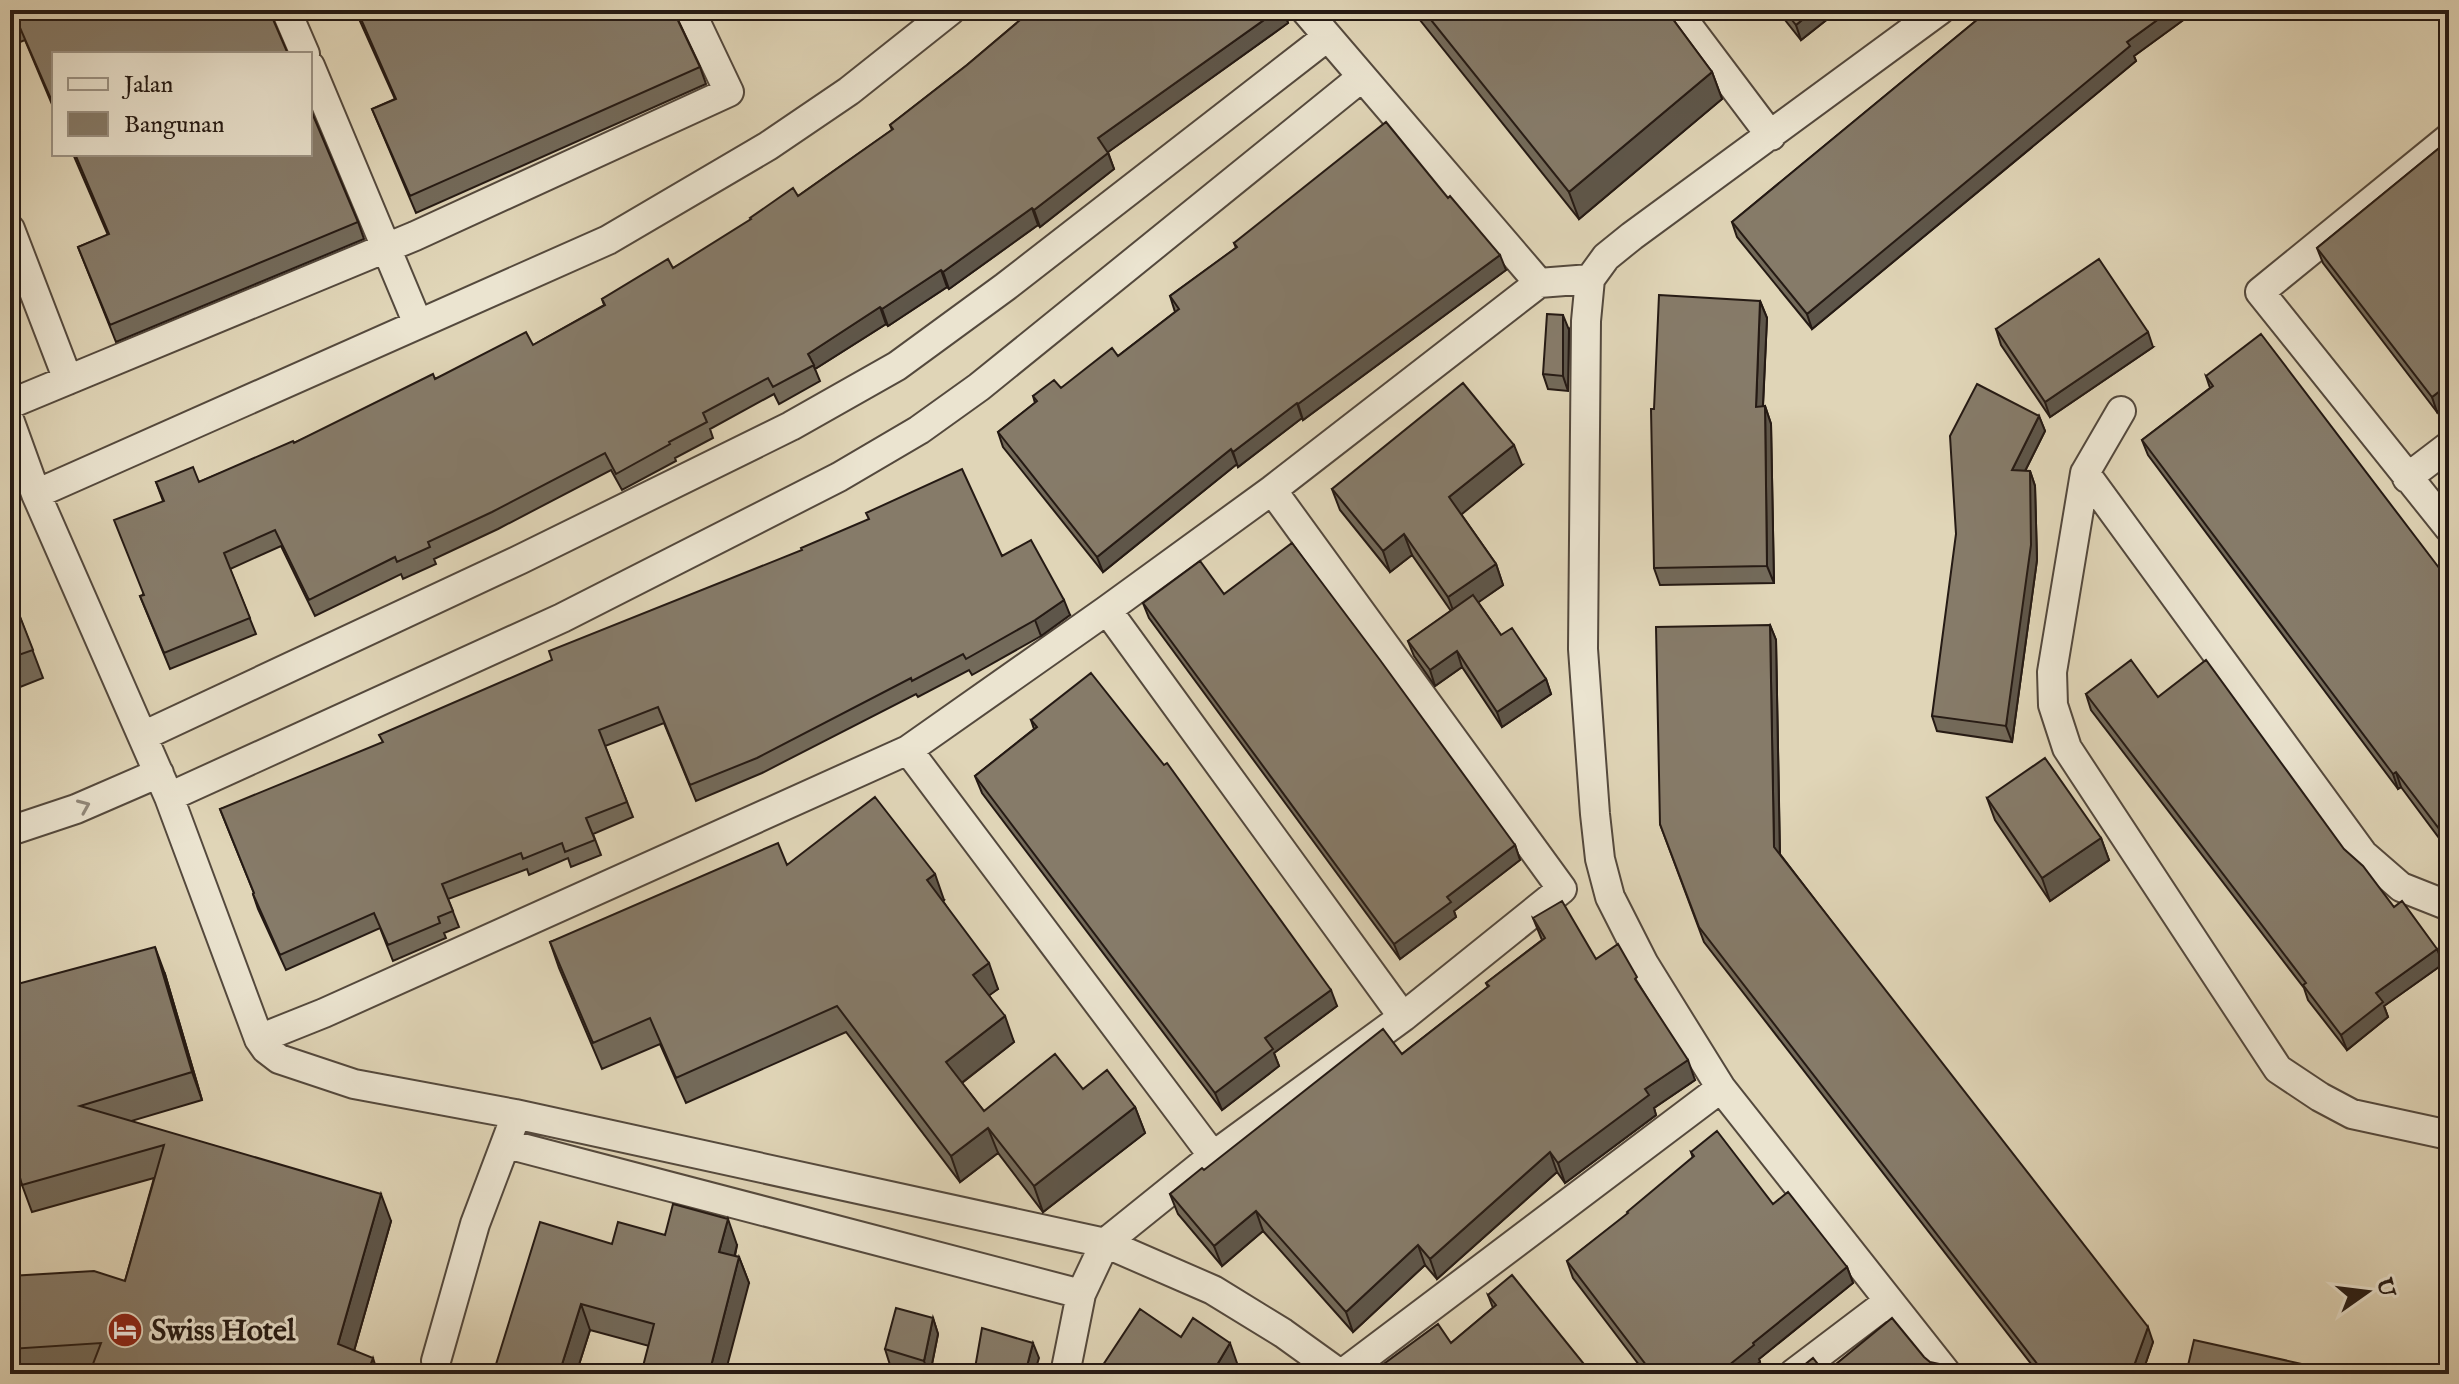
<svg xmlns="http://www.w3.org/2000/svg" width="2459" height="1384" font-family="'IM FELL English',serif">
  <rect width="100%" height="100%" fill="#e0d5b7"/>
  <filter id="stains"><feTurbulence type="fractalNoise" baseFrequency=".0025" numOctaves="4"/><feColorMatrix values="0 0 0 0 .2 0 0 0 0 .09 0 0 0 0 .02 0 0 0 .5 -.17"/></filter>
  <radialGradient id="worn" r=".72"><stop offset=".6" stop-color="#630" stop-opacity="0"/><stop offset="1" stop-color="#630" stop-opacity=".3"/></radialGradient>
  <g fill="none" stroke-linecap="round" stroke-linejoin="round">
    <defs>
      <path id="minor" d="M286 10 305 54
        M1305 10 1539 283 1590 279
        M1676 10 1771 136
        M1940 10 1632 236 1606 257 1590 279 1586 321 1583 649 1595 814 1600 859 1610 897 1644 964 1721 1088 1947 1374
        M310 66 418 324
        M2449 138 2260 292 2449 528
        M10 229 68 380
        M10 404 415 236 729 92 690 10
        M2121 411 2085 473 2052 672 2053 705 2067 748 2278 1069 2320 1097 2352 1114 2449 1135
        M10 422 36 494 169 797 259 1039 266 1049 279 1059 354 1084 515 1114 1105 1243 1213 1290 1283 1333 1340 1374
        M2085 473 2363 854 2401 887 2449 906
        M2407 478 2449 446
        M36 494 608 240 768 146 849 91 951 10
        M1107 610 1403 1017
        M143 736 521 559 791 426 897 366 1005 287 1327 37
        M908 750 1213 1156
        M169 797 562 618 839 477 919 430 979 387 1362 77
        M10 831 76 809 159 773
        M259 1039 324 1013 908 750 1107 610 1272 490 1539 283
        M507 1144 1081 1294
        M436 1361 475 1224 512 1126
        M1065 1374 1081 1294 1105 1243 1213 1156 1403 1017 1562 889 1272 490
        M1342 1374 1721 1088
        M1793 1374 1888 1302"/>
    </defs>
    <!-- minor casing -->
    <use href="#minor" stroke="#54493d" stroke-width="32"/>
    <!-- minor -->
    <use href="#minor" stroke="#ebe4d0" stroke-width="28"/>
  </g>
  <!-- wall -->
  <path fill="#736a5a" stroke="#251a14" stroke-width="2" d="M10 10 54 54V109L25 40 10 46Z
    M355 10H673L700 67 706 84 416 213 372 109 395 99Z
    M1032 10H1283L1288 23 1108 152 1114 169 1040 227 1038 225 949 289 947 287 888 326 886 324 815 369 820 381 779 404 774 394 710 429 713 438 675 458 676 461 622 490 611 470 498 529 434 559 436 564 403 579 401 574 315 616 281 546 230 569 256 634 170 669 140 596 143 595 163 501 156 482H199L294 443 435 379 533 345 604 305 602 299 673 268 798 196 892 130 890 125 967 65Z
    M1412 10H1666L1712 72 1722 99 1579 219Z
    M1777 10H1839L1801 40Z
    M1989 10H2197L2134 56 2136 61 1812 329 1737 237 1732 222Z
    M2449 140 2437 412 2323 263 2317 248Z
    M73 154H310L358 222 364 239 116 342 78 247 108 235Z
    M1234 243 1506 270 1303 420 1302 418 1238 467 1237 464 1103 572 1003 447 998 432 1035 403 1033 396 1061 388 1118 356 1175 312 1170 296 1236 248Z
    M1760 301 1767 318 1763 407 1765 406 1771 424 1774 583 1660 585 1654 568V409Z
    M1996 329 2153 347 2050 417 2001 345Z
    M1569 330 1568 391 1548 389 1543 374Z
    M2206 376 2449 581V843L2445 846 2401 787 2398 789 2148 455 2142 440 2210 388Z
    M2039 416 2045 431 2025 471H2030L2035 486 2037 560 2012 742 1937 731 1932 716Z
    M1522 465 1461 514 1496 564 1503 585 1478 602 1501 635 1546 679 1551 694 1502 727 1462 667 1435 686 1414 656 1408 641 1451 611 1412 555 1390 572 1340 510 1332 489Z
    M1002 556 1070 615 1041 636 972 675 969 670 918 697 916 694 762 773 696 801 664 723 605 746 633 817 593 834 601 855 571 867 568 858 529 875 527 869 448 899 459 927 444 933 446 938 393 961 380 928 286 970 258 909 253 894 254 893 220 809Z
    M10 591 43 678 10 691Z
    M1224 594 1515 845 1520 860 1454 911 1456 917 1400 959 1149 618 1143 603Z
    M1770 625 1776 640 1780 854 2153 1342 2142 1374H2039L1704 942 1660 824Z
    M2086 694 2158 697 2394 907 2443 964 2384 1006 2388 1017 2347 1050 2308 1000 2304 988 2091 710Z
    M1031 720 1164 765 1337 1006 1274 1053 1279 1066 1222 1110 982 793 975 776 1034 729Z
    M1987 798 2101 838 2109 860 2050 901 1995 820Z
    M787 865 944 900 943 901 998 989 989 995 1014 1042 962 1083 984 1111 1083 1089 1135 1107 1145 1133 1043 1212 998 1153 960 1182 846 1032 686 1103 660 1044 602 1069 559 968 550 942Z
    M1533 918 1642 991 1695 1080 1654 1108 1656 1115 1565 1183 1557 1172 1437 1279 1425 1265 1353 1332 1263 1231 1222 1266 1178 1214 1170 1194 1204 1170 1402 1054 1488 987 1486 983 1542 940Z
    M165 974 202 1100 131 1121 391 1221 354 1351 378 1374H96L95 1372 57 1374H10V1276L125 1281 154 1178 32 1212 22 1185Z
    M1691 1152 1773 1204 1847 1267 1853 1283 1759 1359 1760 1362 1744 1374H1646L1573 1278 1567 1261 1628 1214 1693 1158Z
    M665 1235 737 1245 735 1256 739 1257 749 1283 649 1346 590 1330 576 1374H493L612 1244Z
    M1488 1295 1592 1374H1384L1381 1366 1451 1343 1493 1308Z
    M933 1318 938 1334 930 1374H922L890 1365 885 1349Z"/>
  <!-- shaded-wall -->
  <path fill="#5e564a" stroke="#251a14" stroke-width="2" d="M1278 10H1283L1288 23 1104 155 1098 138Z
    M1814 10H1839L1801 40 1796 25Z
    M2171 10H2197L2134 56 2136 61 1812 329 1807 314 2127 42Z
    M1712 72 1722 99 1579 219 1569 192Z
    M1108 153 1114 169 1040 227 1034 210Z
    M1032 208 1038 225 949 289 943 272Z
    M1500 255 1506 270 1303 420 1298 404Z
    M941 270 947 287 888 326 882 309Z
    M1760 301 1767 318 1762 424 1756 407Z
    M880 307 886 324 815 369 808 354Z
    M1563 315 1569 330 1568 391 1563 376Z
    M2148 332 2153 347 2050 417 2045 402Z
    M2449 384V403L2437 412 2432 397Z
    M1297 403 1302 418 1238 467 1233 452Z
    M1765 406 1771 424 1774 583 1767 566Z
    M2039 416 2045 431 2018 485 2012 470Z
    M1514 445 1522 465 1457 518 1449 497Z
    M1231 449 1237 464 1103 572 1097 557Z
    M2030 471 2035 486 2037 560 2012 742 2006 726Z
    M1404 534 1412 555 1390 572 1383 551Z
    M1496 564 1503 585 1456 618 1448 597Z
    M1064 600 1070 615 1041 636 1035 620Z
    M1770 625 1776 640 1780 862 1774 847Z
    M1457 651 1462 667 1435 686 1430 670Z
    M1546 679 1551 694 1502 727 1497 712Z
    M2396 772 2401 787 2398 789 2393 774Z
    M2449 823V843L2445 846 2440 830Z
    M2101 838 2109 860 2050 901 2042 878Z
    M1515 845 1520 860 1454 911 1456 917 1400 959 1394 944 1447 897Z
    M935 874 944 900 937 906 927 880Z
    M155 947 165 974 202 1100 192 1072Z
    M2437 949 2443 964 2384 1006 2388 1017 2347 1050 2341 1035 2376 993Z
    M989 963 998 989 983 1000 973 975Z
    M1331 990 1337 1006 1274 1053 1279 1066 1222 1110 1215 1093 1265 1038Z
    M1005 1016 1014 1042 955 1088 946 1062Z
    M1688 1060 1695 1080 1654 1108 1656 1115 1565 1183 1558 1163 1645 1089Z
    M1135 1107 1145 1133 1043 1212 1034 1186Z
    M988 1128 998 1153 960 1182 951 1156Z
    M1550 1152 1557 1172 1437 1279 1430 1259Z
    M381 1194 391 1221 348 1372 338 1344Z
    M1256 1211 1263 1231 1222 1266 1214 1246Z
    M728 1219 737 1245 729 1278 719 1252Z
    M1418 1245 1425 1265 1353 1332 1346 1312Z
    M739 1257 749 1283 725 1374H709Z
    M1847 1267 1853 1283 1759 1359 1760 1362 1744 1374H1718L1753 1343Z
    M581 1304 590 1330 576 1374H559Z
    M933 1318 938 1334 930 1374H929L924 1361Z
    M2148 1327 2153 1342 2142 1374H2131Z
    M1033 1343 1039 1358 1034 1374H1025Z
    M1230 1343 1237 1363 1230 1374 1217 1365Z
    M373 1358 378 1374H367Z"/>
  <!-- building -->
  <path fill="#867b69" stroke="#251a14" stroke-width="2" d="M10 10H269L288 54H54V106L18 23 10 27Z
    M357 10H673L700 67 410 196 372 109 396 99Z
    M1032 10H1278L1098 138 1108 153 1034 210 1032 208 943 272 941 270 882 309 880 307 808 354 814 365 773 387 768 378 703 413 707 422 669 442 670 444 616 474 605 453 492 512 428 542 430 547 397 562 395 557 309 600 275 530 224 553 250 618 164 653 140 596 144 595 114 520 164 501 156 482 193 467 199 482 293 441 294 443 433 374 435 379 526 332 533 345 605 305 602 299 668 259 673 268 751 219 750 218 793 188 798 196 893 129 890 125 967 65Z
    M1423 10H1666L1712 72 1569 192Z
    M1784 10H1814L1796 25Z
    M1989 10H2171L2127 42 2130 46 1807 314 1732 222Z
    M310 108 358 222 110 325 78 247 109 234 75 154H310Z
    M1386 122 1448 198 1450 196 1500 255 1298 404 1297 403 1233 452 1231 449 1097 557 998 432 1037 401 1033 396 1054 380 1061 388 1112 348 1118 356 1179 309 1170 296 1237 247 1234 243Z
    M2449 140V384L2432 397 2317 248Z
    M2099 259 2148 332 2045 402 1996 329Z
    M1659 295 1760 301 1756 407 1765 406 1767 566 1654 568 1651 409H1654Z
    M1547 314 1563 315V376L1543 374Z
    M2261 334 2449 581V823L2440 830 2396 772 2393 774 2142 440 2213 386 2206 376Z
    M1463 383 1514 445 1449 497 1496 564 1448 597 1404 534 1383 551 1332 489Z
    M1977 384 2039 416 2012 470 2030 471 2031 545 2006 726 1932 716 1956 534 1950 436Z
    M962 469 1002 556 1031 540 1064 600 1035 620 966 659 963 654 912 681 911 678 757 758 690 785 658 707 599 730 627 802 586 818 595 840 565 852 562 843 523 859 521 853 442 884 453 911 438 917 440 923 388 945 374 913 280 955 253 894 254 893 220 809 383 742 379 735 552 660 549 651 802 550 801 548 869 519 866 513Z
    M1292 543 1380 660 1515 845 1447 897 1451 902 1394 944 1143 603 1200 561 1224 594Z
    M10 591 33 650 10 658Z
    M1473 595 1501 635 1512 628 1546 679 1497 712 1457 651 1430 670 1408 641Z
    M1770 625 1774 847 2148 1327 2131 1374H2045L1699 927 1660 824 1656 627Z
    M2131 660 2158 697 2206 660 2344 849 2363 866 2394 907 2402 901 2437 949 2376 993 2383 1002 2341 1035 2303 985 2306 983 2086 694Z
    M1091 673 1164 765 1167 763 1331 990 1265 1038 1273 1049 1215 1093 975 776 1037 727 1031 720Z
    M2045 758 2101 838 2042 878 1987 798Z
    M875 797 935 874 927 880 989 963 973 975 1005 1016 946 1062 984 1111 1055 1054 1083 1089 1107 1070 1135 1107 1034 1186 988 1128 951 1156 837 1006 676 1078 650 1018 593 1043 550 942 778 843 787 865Z
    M1562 901 1596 959 1618 944 1637 977 1635 979 1688 1060 1645 1089 1649 1095 1558 1163 1550 1152 1430 1259 1418 1245 1346 1312 1256 1211 1214 1246 1170 1194 1202 1168 1204 1170 1383 1029 1402 1054 1489 986 1486 983 1545 938 1533 918Z
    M155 947 192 1072 80 1106 381 1194 338 1344 373 1358 367 1374H117L93 1364 101 1343 10 1349V1276L94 1271 125 1281 164 1145 22 1185 10 1141V986Z
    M1717 1131 1773 1204 1788 1192 1847 1267 1753 1343 1754 1345 1718 1374H1653L1567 1261 1628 1213 1627 1212 1694 1156 1691 1152Z
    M673 1204 728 1219 719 1252 739 1257 709 1374H641L654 1324 581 1304 559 1374H493L540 1222 612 1244 618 1222 665 1235Z
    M1512 1275 1592 1374H1387L1381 1366 1438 1324 1451 1343 1496 1305 1488 1295Z
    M896 1308 933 1318 924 1361 885 1349Z
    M1140 1309 1181 1337 1193 1318 1230 1343 1217 1365 1231 1374H1097Z
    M1892 1318 1924 1357 1930 1362 1939 1364 1948 1374H1793L1813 1358 1825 1373Z
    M982 1328 1033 1343 1025 1374H974Z
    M2194 1340 2347 1374H2186Z"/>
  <!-- one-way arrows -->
  <defs><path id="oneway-chevron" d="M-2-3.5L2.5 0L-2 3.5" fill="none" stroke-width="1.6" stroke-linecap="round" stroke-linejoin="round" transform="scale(2)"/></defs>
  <use stroke="#92897b" href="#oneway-chevron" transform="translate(84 806) rotate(-23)"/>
  <!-- icons -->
  <defs>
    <symbol id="hotel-disc" viewBox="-11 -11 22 22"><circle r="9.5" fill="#8f2418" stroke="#ebe4d0"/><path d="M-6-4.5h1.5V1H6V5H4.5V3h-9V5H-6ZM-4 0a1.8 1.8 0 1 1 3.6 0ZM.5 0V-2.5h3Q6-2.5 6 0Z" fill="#fff"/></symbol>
  </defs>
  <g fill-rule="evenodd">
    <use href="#hotel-disc" x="105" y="1310" width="40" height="40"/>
  </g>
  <g text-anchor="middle" stroke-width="6" stroke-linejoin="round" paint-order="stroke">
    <!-- poi labels -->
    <g font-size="30" font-weight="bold" fill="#251a14" stroke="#ebe4d0" text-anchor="start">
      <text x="151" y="1340">Swiss Hotel</text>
    </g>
  </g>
  <!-- margin -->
  <rect width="2459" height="1384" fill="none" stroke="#e0d5b7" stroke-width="40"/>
  <rect x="12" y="12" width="2435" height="1360" fill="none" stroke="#251a14" stroke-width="4"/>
  <rect x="20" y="20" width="2419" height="1344" fill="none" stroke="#251a14" stroke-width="2"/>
  <!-- legend -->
  <rect x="52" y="52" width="260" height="104" fill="#ebe4d0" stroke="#9c9385" stroke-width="2"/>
  <rect x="68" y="78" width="40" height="12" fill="#ebe4d0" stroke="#9c9385" stroke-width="2"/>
  <text x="124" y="92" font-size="24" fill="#251a14">Jalan</text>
  <rect x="68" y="112" width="40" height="24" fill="#867b69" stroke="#9c9385" stroke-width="2"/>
  <text x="124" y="132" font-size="24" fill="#251a14">Bangunan</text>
  <!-- north arrow -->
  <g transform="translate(2367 1292) rotate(76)" stroke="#ebe4d0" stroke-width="6" paint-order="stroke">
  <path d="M0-6L14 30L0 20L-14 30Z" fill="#251a14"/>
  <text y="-12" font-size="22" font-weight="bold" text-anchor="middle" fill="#251a14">U</text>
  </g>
  <rect width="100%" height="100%" filter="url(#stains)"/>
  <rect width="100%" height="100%" fill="url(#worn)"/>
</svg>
